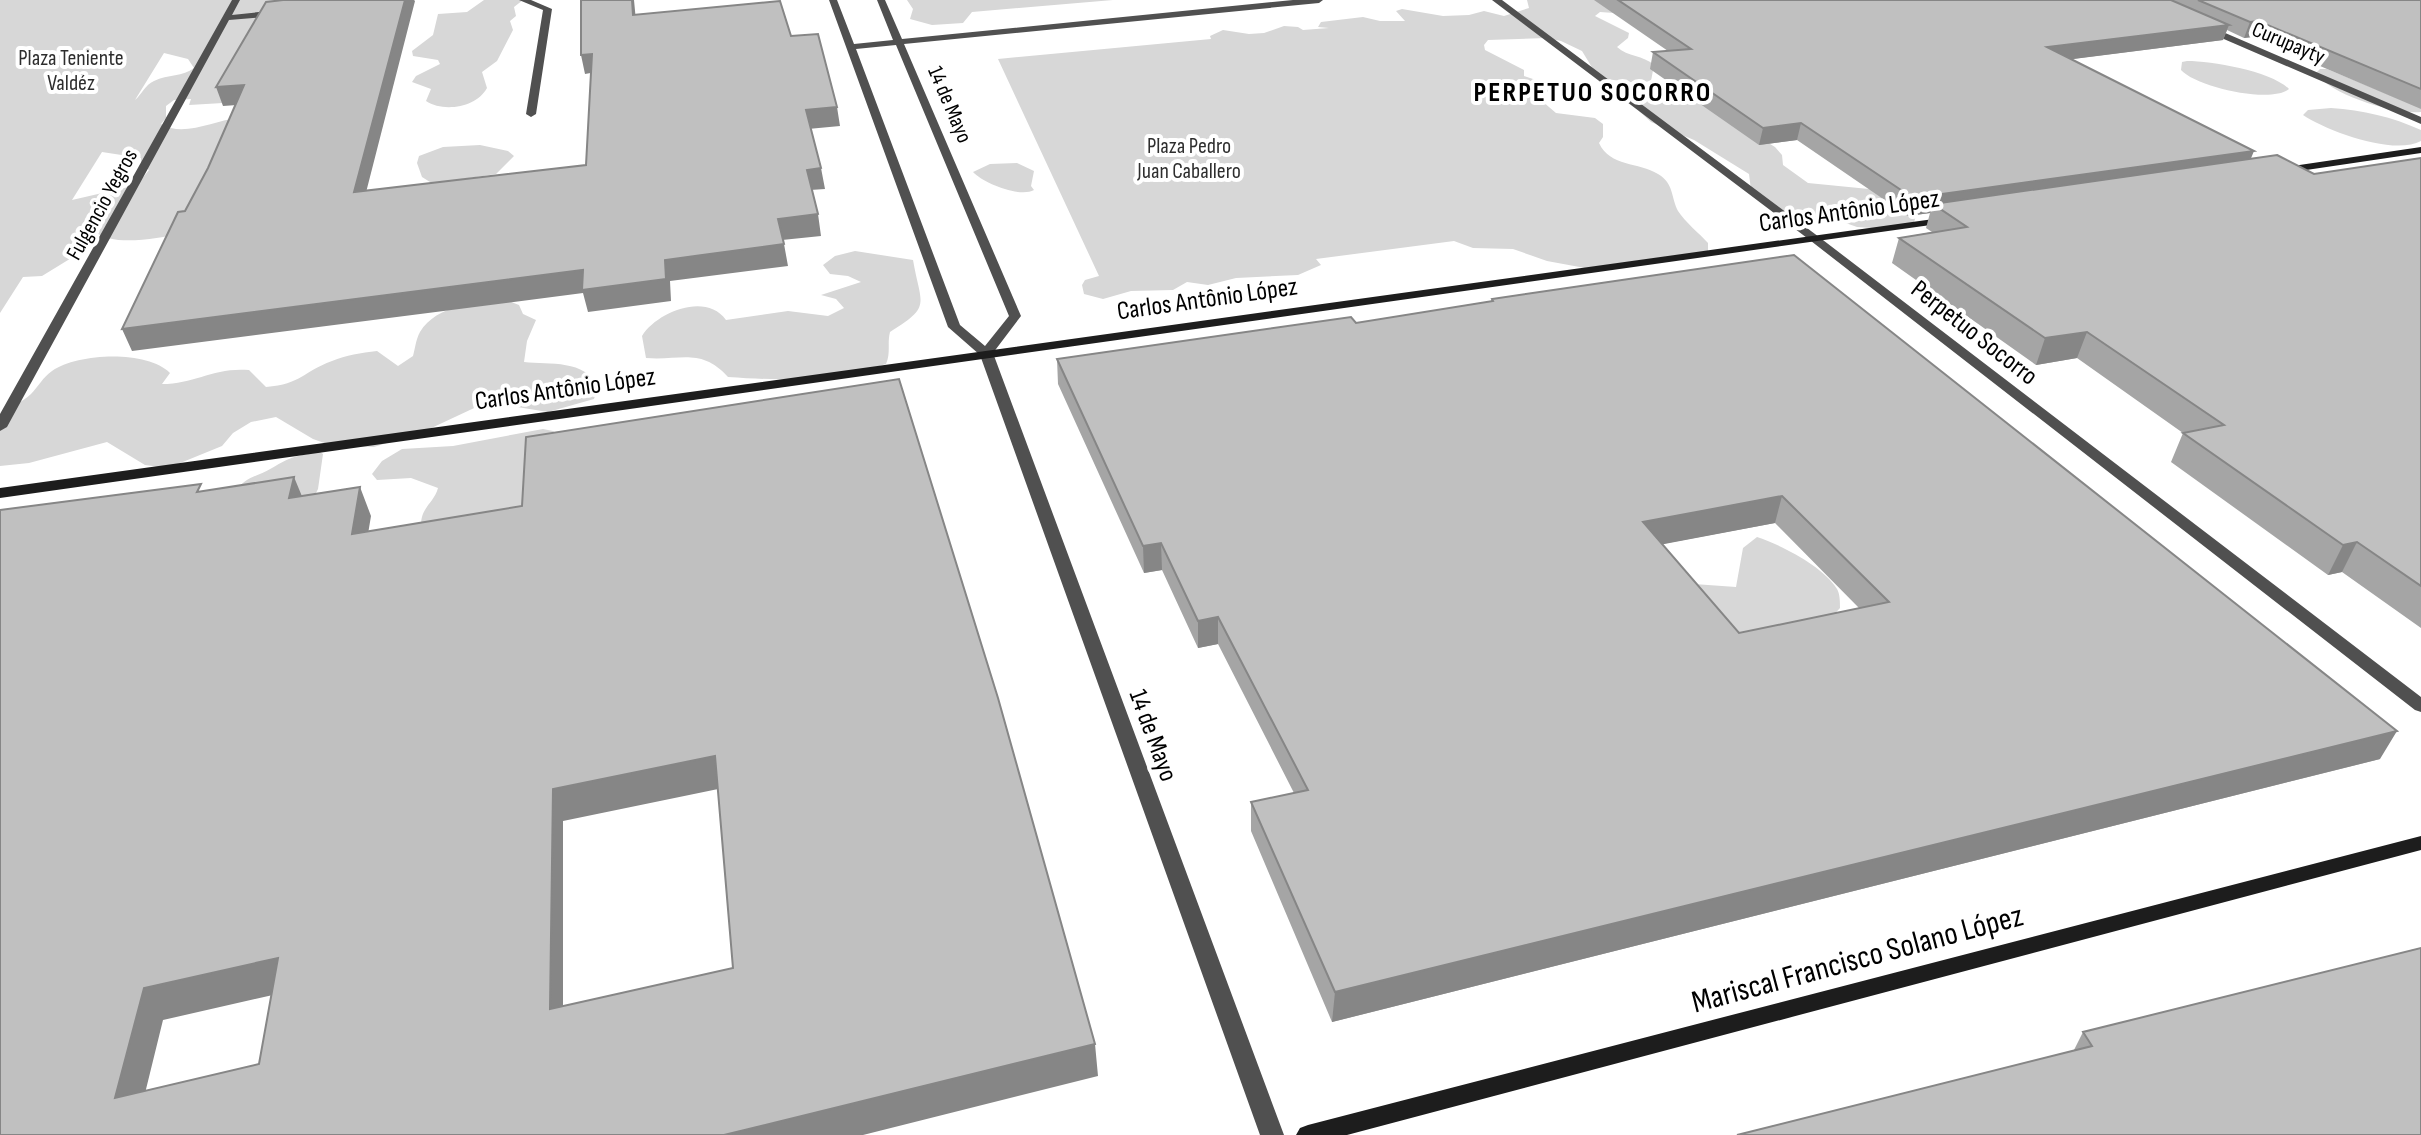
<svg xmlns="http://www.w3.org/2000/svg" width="2421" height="1135" font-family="'Sofia Sans Condensed',sans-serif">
  <rect width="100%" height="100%" fill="#fff"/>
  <!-- green -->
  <path fill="#d7d7d7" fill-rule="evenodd" d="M0 0H315L223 103 189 105 191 99 174 100 166 106V118L161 124C184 138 214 120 239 118L180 234C159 238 112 247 96 232L76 237 84 242 86 249 42 276 23 277 0 313ZM164 53 188 59 194 68C183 77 168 74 154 81 145 85 142 94 135 100ZM102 152 141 158V165L149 170 137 185 72 200Z
    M484 0H523L514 7 516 16 510 21 513 30 497 61 482 72 487 88C477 107 444 113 426 101L431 89 412 82 416 76 440 64 438 60 413 56 412 51 433 35 438 14 467 12Z
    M907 0H1113L972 12 963 23 932 25 910 19 913 9Z
    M1527 0H1634L1614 13 1600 12 1595 16 1629 33 1628 38 1617 47C1628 57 1643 55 1654 65L1651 81 1637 83 1606 79 1596 74 1582 51 1561 41 1546 38 1488 40 1484 45 1485 50 1524 70V76L1548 84 1554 90 1535 95 1556 113 1595 118 1603 124V137L1599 143C1610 167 1639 162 1658 174 1674 183 1671 198 1678 211 1685 222 1699 233 1708 243V251L1585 268 1547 261 1513 249 1473 248 1454 241 1316 259 1321 265 1298 275 1236 278 1208 285 1187 282 1173 290 1131 291 1103 299 1084 294 1082 285 1085 280 1099 276 998 59 1211 39 1210 36 1223 30 1249 34 1264 33 1284 26 1298 27 1303 30 1329 28 1318 27 1321 22 1363 17 1380 21H1405L1396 11 1402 9 1443 16 1469 15 1484 11 1504 16 1529 8Z
    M2187 61C2212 61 2271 71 2289 89 2271 104 2196 87 2181 70L2182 62Z
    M2320 69H2327L2421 108V112C2396 115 2330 95 2316 73Z
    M1676 91 1685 92 1775 147 1782 155 1783 165 1808 183 1879 190 1917 212 1913 226 1887 229 1857 227 1840 221 1800 218 1781 213 1751 190 1749 174 1694 140 1651 122 1639 111 1640 102 1653 94Z
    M2331 108C2363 110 2392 117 2421 130V141C2394 156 2327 131 2303 115L2308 110Z
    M480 145 508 151 514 156 496 174 442 182H430L422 177 417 163 419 156 443 147Z
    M1017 163 1034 171 1031 186 1034 190C1020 198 983 183 973 172L990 164Z
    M855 251 913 260C921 306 932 306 890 332 887 344 891 352 886 364 831 381 785 381 728 377 701 347 680 361 646 358L642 336C657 312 706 292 726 320L788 311 828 316 844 308 836 299 821 295 861 282 848 276 830 274 823 265 835 256Z
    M506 300 519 305 523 314 536 320 527 341 524 362C550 365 585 359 598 387L594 399 548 412 487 402 425 431 374 447 330 445 313 439 276 417 251 422 233 433 222 446 168 468 145 465 107 442 29 463 0 466V415C10 408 22 402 31 394 38 387 43 377 52 371 78 353 147 350 170 373L162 384C195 384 214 367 249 370L266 387C302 384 302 372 332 361 346 355 361 353 377 351L398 366 413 356C415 349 416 339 420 332 437 304 477 303 506 300Z
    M543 429 553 431 566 441 543 507 421 525C421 507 434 503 438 488L411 478 377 480 372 474 382 461 402 449 453 446Z
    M320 452 323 454 318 489 313 499 235 493C246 475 256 478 272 468 292 456 296 456 320 452Z
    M1757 537C1781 545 1823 566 1837 589 1840 594 1840 602 1840 608L1815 635 1769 665 1694 584 1736 587 1743 548Z"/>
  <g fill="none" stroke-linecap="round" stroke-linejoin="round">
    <!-- street -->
    <path fill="#505050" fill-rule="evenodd" d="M232 0H240L232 15 278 10 282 13 278 16 229 20 7 427 0 431V414Z
      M519 0H531L552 9 536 114 531 117 526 114 543 10Z
      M829 0H837L854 44 893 40 877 0H885L902 39 1293 0H1323L1319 3 904 44 1021 316 993 353 1284 1135H1260L980 355 948 327ZM896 45 1009 316 985 346 960 325 856 49Z
      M1492 0H1502L1819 237 2421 697V712L2415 710 1811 241Z
      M2203 26H2209L2421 117V124L2203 30Z"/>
    <!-- secondary -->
    <path fill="#1d1d1d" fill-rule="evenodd" d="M2421 147V153L2280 174 2275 171 2280 168Z
      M1948 217 1954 220 1952 222 0 498V488Z
      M2421 836V850L1347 1135H1296L1300 1128 1308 1125Z"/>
  </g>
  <!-- wall -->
  <path fill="#a5a5a5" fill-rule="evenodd" d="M1594 0H2421V109L2252 37 2244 38 2227 30 2223 40 2072 59 2251 159 2314 174 2421 158V628L2342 572 2328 575 2171 462 2183 433 2077 358 2036 365 1892 263 1899 238 1932 232 1926 228 1930 213 1908 216 1797 140 1759 145 1650 69 1653 52 1668 51Z
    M1492 299 2380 759 1332 1022 1251 831V802L1294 793 1218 644 1198 648 1162 570 1144 573 1058 384 1057 359 1356 323 1491 301ZM1775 523 1859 608 1739 633 1662 544Z
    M2083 1032 2421 1135 2074 1050Z"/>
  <!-- shaded-wall -->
  <path fill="#868686" d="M405 0H414L415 1 361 212 354 192Z
    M632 0H634L637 32 633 15Z
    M2258 21 2252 37 2244 38 2250 22Z
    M2229 25 2223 40 2042 63 2047 47Z
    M592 54 596 72 585 74 581 55Z
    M244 85 251 104 223 106 216 87Z
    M837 107 840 126 808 129 806 110Z
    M1801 123 1797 140 1759 145 1763 128Z
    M2254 151 2247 168 1933 204 1930 213 1908 216 1913 198Z
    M821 168 825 189 810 190 807 170Z
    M818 214 821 236 782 240 778 219Z
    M784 244 788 266 670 281 671 301 588 312 583 293 132 351 122 329Z
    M2087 332 2077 358 2036 365 2045 338Z
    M294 477 306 506 289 498Z
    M360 487 371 516 363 564 352 534Z
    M1782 496 1775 523 1638 549 1643 522Z
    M2357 542 2342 572 2328 575 2343 545Z
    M1161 543 1162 570 1144 573 1143 546Z
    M1218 617V644L1198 648V621Z
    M2397 731 2380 759 1332 1022 1335 992Z
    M715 756 723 788 563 821V1042L550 1009 553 789Z
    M278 958 295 990 163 1020 136 1130 115 1098 144 988Z
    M1095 1044 1098 1076 863 1135H724Z"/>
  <!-- building -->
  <path fill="#c0c0c0" stroke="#868686" stroke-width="2" fill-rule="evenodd" d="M283 0H405L354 192 586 165 592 54 581 55V0H632L633 15 780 1 791 36 818 34 837 107 806 110 821 168 807 170 818 214 778 219 784 244 665 260 666 279 582 290 583 270 122 329 178 212 185 211 208 168 244 85 216 87 266 2Z
    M1618 0H2171L2229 25 2047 47 2254 151 1913 198 1801 123 1763 128 1653 52 1691 49Z
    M2198 0H2421V89L2258 21 2250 22Z
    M2277 155 2314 174 2421 158V586L2357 542 2343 545 2183 433 2224 425 2087 332 2045 338 1899 238 1967 227 1933 204Z
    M1794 255 2397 731 1335 992 1251 802 1308 790 1218 617 1198 621 1161 543 1143 546 1057 359 1351 317 1356 323 1493 301 1492 299ZM1782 496 1889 602 1739 633 1643 522Z
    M899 379 998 698 1095 1044 724 1135H0V510L201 484 197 492 294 477 289 498 360 487 352 534 522 506 526 437ZM715 756 733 968 550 1009 553 789ZM278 958 259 1064 115 1098 144 988Z
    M2421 948V1135H1737L2092 1046 2083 1032Z"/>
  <g text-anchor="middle" stroke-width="8" stroke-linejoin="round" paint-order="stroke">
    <!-- far-street labels -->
    <g font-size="22" fill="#000" stroke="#fff">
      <text transform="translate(2289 42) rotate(23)" y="8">Curupayty</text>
      <text transform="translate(951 104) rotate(67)" y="8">14 de Mayo</text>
      <text transform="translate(101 204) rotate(-61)" y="8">Fulgencio Yegros</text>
    </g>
    <!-- far-park labels -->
    <g font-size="22" fill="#2e2e2e" stroke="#fff">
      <text x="71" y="65">Plaza Teniente<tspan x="71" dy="25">Valdéz</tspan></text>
      <text x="1189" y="153">Plaza Pedro<tspan x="1189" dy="25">Juan Caballero</tspan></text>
    </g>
    <!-- street labels -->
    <g font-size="26" fill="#000" stroke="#fff">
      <text transform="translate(1849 210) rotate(-8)" y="9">Carlos Antônio López</text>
      <text transform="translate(1207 298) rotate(-8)" y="9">Carlos Antônio López</text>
      <text transform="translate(1975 332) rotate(38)" y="9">Perpetuo Socorro</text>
      <text transform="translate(565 388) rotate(-8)" y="9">Carlos Antônio López</text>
      <text transform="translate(1154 735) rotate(70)" y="9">14 de Mayo</text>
    </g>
    <!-- far-district labels -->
    <g font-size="28" font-weight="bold" letter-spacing="2" fill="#000" stroke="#fff">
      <text x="1593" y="101">PERPETUO SOCORRO</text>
    </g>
    <!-- near-street labels -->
    <g font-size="32" fill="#000" stroke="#fff">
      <text transform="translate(1857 958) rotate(-15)" y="11">Mariscal Francisco Solano López</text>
    </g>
  </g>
</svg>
